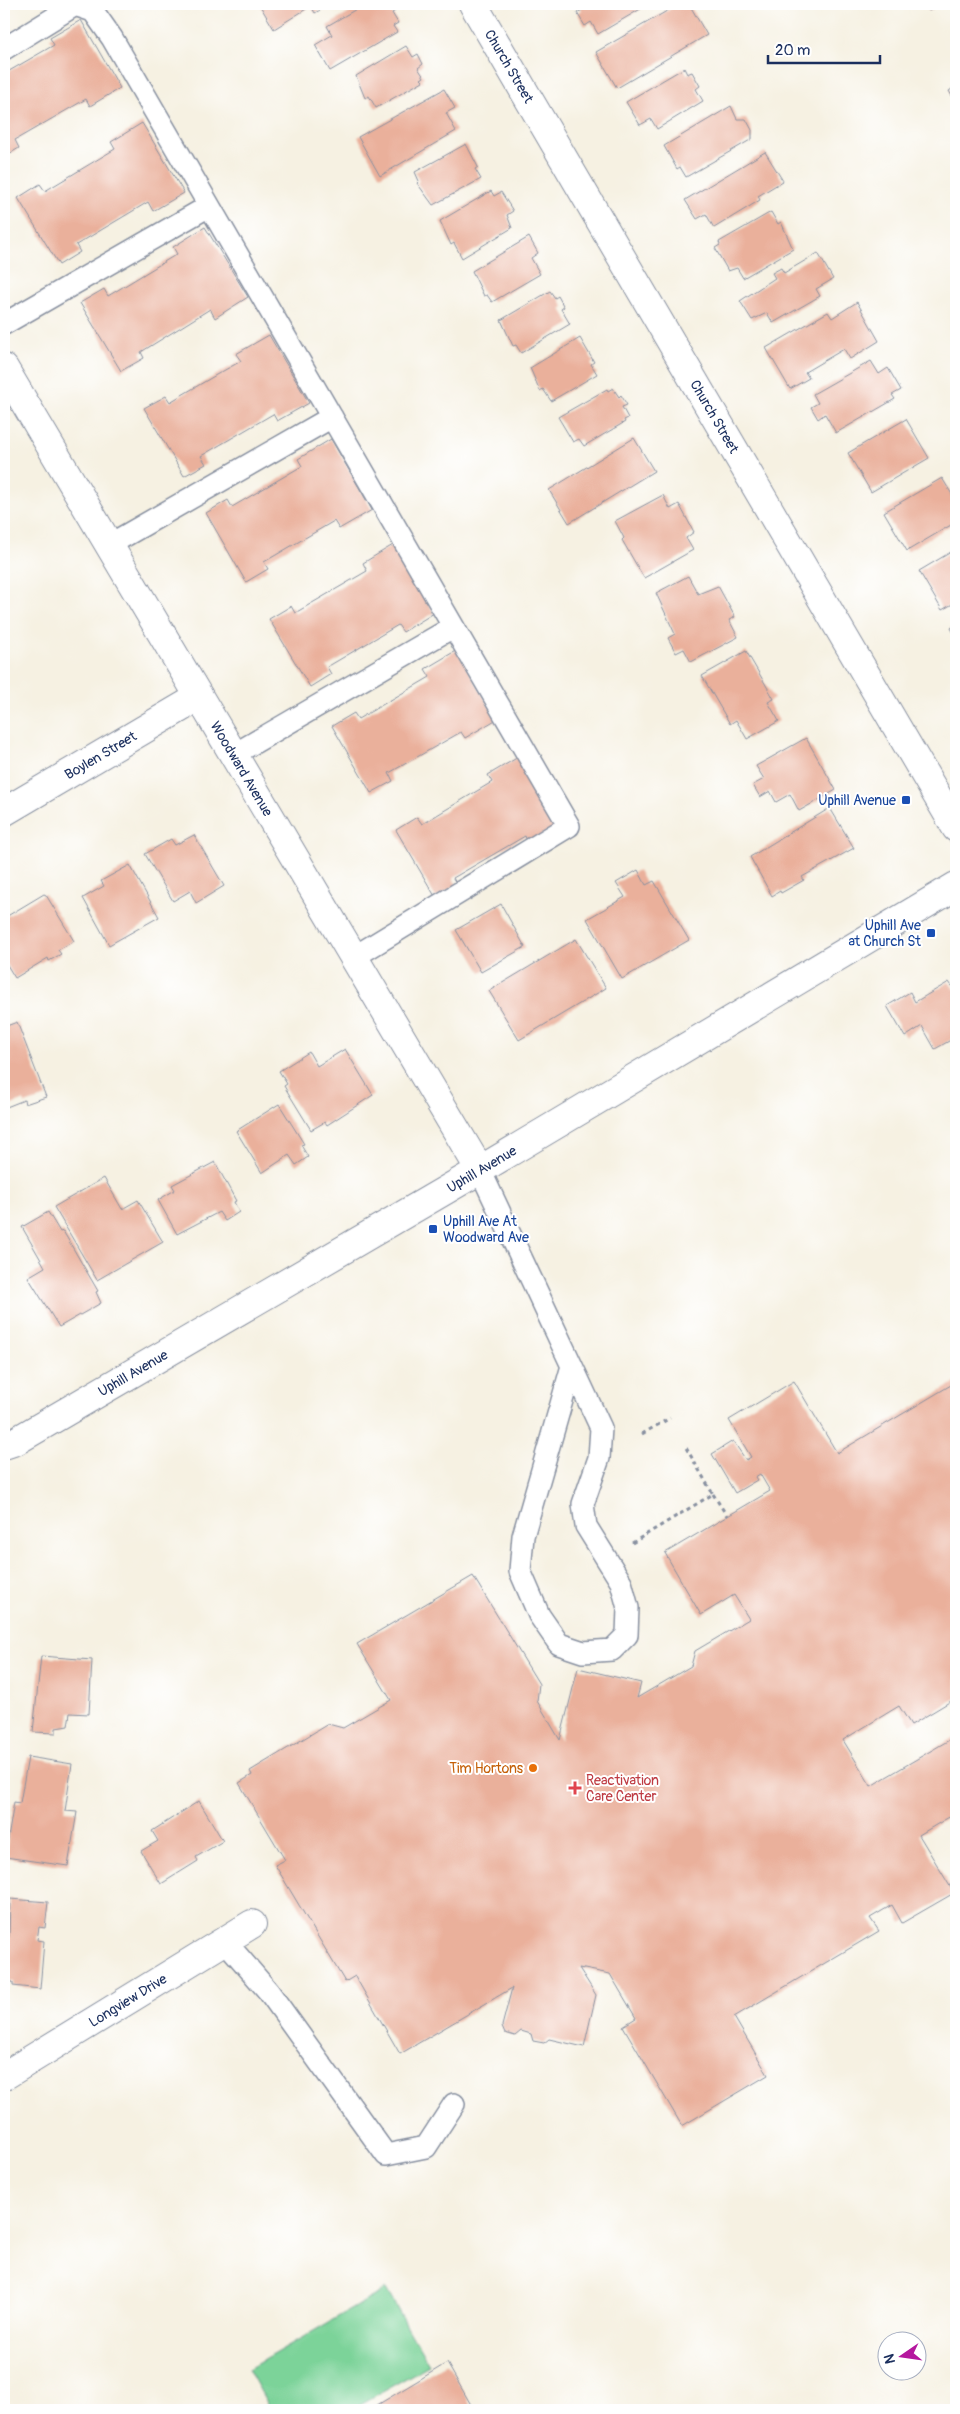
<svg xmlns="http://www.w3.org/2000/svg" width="960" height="2414" font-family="Pangolin,sans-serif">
  <rect width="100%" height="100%" fill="#fff"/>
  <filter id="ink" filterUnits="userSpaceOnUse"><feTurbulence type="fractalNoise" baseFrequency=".02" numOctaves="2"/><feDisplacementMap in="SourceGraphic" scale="10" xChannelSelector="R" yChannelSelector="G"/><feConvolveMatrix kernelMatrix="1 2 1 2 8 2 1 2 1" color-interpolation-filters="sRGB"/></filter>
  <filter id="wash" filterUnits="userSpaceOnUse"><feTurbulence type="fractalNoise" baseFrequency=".0096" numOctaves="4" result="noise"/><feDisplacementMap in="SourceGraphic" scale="20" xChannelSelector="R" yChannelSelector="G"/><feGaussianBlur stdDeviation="1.12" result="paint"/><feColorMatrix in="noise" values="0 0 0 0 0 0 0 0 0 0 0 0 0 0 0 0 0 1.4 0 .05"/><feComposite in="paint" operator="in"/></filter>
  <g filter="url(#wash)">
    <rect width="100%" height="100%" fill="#f6f1e2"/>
    <!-- green -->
    <path fill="#7bd399" stroke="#4b817c" d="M386 2289 429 2365 350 2410H271L248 2369Z"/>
    <g id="blocks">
      <!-- building -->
      <path fill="#eab09b" d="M259 4H330L315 13 311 6 274 29Z
        M365 4H391L395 11 392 13 398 23 393 26 397 32 330 71 315 45 332 35 327 26Z
        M578 4H649L598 34 591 22 585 26 577 13 582 10Z
        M679 4H689L707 35 617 88 596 52Z
        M925 4H940L929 11Z
        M81 20 120 88 90 106 86 99 15 140 19 148 4 157V74L54 45 50 38Z
        M406 46 413 57 418 54 423 64 418 68 424 77 421 79 423 81 376 108 369 96 365 98 356 76Z
        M684 68 687 74 692 72 700 86 696 89 703 101 657 129 651 119 640 125 626 102Z
        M956 86V103L949 91Z
        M444 89 455 108 446 113 456 131 380 176 358 137Z
        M731 106 737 119H746L752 130V139L686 177 680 167 677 169 664 146Z
        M142 123 184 193 153 211 148 202 76 245 80 252 59 265 18 198 40 184 45 191 115 149 111 142Z
        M466 144 478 167 475 169 481 179 433 205 417 183 419 181 415 172Z
        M765 152 783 181 758 196 760 200 714 228 706 214 697 219 685 200Z
        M491 191 494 196 501 192 513 211 507 215 512 228 462 258 454 243 451 245 440 221Z
        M771 212 778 224 781 222 793 249 743 278 737 268 728 271 715 248 720 245 719 242Z
        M205 227 248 297 215 318 210 309 141 352 144 358 121 371 80 303 104 289 108 296 177 254 173 247Z
        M529 237 538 253 531 258 540 274 492 302 487 295 484 296 472 271Z
        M818 253 833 279 816 289 820 296 773 323 767 313 752 320 740 301 775 278 772 273 781 268 784 273Z
        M550 291 555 298 558 296 564 307 561 309 570 324 521 353 516 345 513 346 501 320Z
        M857 302 879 341 850 359 844 349 805 372 809 378 790 389 766 348 828 312 832 318Z
        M269 335 309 403 277 421 273 414 201 456 206 464 184 476 144 408 166 396 170 402 216 375 241 361 236 354Z
        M580 338 594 362 591 364 597 374 551 401 543 389 540 391 530 368Z
        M871 361 879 374 888 368 901 390 892 395 895 399 836 433 825 414 818 419 811 407 818 403 813 394Z
        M613 388 619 397 621 395 627 405 622 407 628 418 624 420 625 422 584 446 579 439 573 442 558 417 607 389 608 391Z
        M906 419 929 458 871 492 848 453Z
        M634 438 654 471 569 523 549 490Z
        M331 439 372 510 339 529 334 521 264 562 268 569 246 582 206 513 228 500 232 507 302 466 298 459Z
        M942 478 956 501V522L907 551 884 512Z
        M663 495 670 509 679 504 694 532 686 538 693 550 644 578 622 540 624 538 615 521Z
        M393 545 434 613 403 632 398 625 327 667 331 674 310 687 269 619 291 606 295 613 367 571 363 563Z
        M956 549V602L942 610 919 571Z
        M688 576 698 594 718 586 735 617 729 620 738 637 691 662 684 649 676 653 668 638 675 634 656 593Z
        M956 624V637L951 628Z
        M457 650 497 719 465 738 461 732 389 773 393 781 371 793 332 726 354 713 358 719 430 677 425 669Z
        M746 651 774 699 768 702 779 721 747 739 736 720 730 724 702 676Z
        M806 738 836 790 799 811 790 794 776 802 770 791 760 797 753 785 764 779 756 766Z
        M520 756 560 825 528 843 525 836 453 878 457 885 436 898 396 830 417 817 422 824 492 782 488 775Z
        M830 808 854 848 802 877 804 880 781 893 780 891 772 896 750 857Z
        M194 835 224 886 196 903 190 891 173 901 145 854 171 839 175 845Z
        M130 865 159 917 109 945 83 898 104 886 101 881Z
        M638 870 646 885 654 881 689 940 622 979 587 919 625 897 616 883Z
        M44 894 46 895 74 941 58 950 61 954 49 961 48 958 15 978 4 960V918Z
        M501 904 525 947 481 972 456 930Z
        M576 939 606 988 519 1040 489 991Z
        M949 982 954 989 956 988V1037L935 1049 922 1026 905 1037 887 1006 910 992 915 1002Z
        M17 1022 46 1097 25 1104 24 1100 4 1108V1027Z
        M345 1049 373 1095 327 1125 325 1122 311 1130 284 1086 287 1084 279 1071 309 1052 317 1066Z
        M279 1104 304 1144 301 1145 308 1157 296 1165 289 1155 262 1173 236 1131Z
        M215 1162 236 1201 234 1202 239 1212 225 1221 219 1212 177 1234 158 1200 175 1190 172 1185Z
        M104 1178 122 1209 138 1200 163 1242 97 1280 54 1207Z
        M48 1212 60 1232 63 1231 98 1291 96 1292 101 1303 59 1327 28 1277 45 1267 22 1227Z
        M794 1381 837 1453 956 1382V1698L911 1725 899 1706 843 1740 871 1786 956 1736V1813L919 1835 954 1893 902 1923 892 1905 870 1918 879 1931 734 2017 768 2075 682 2126 623 2026 636 2018 610 1974 579 1968 596 1995 584 2047 549 2039 544 2043 533 2041 531 2034 521 2031 515 2036 505 2033 502 2026 512 1988 400 2054 355 1976 345 1982 275 1865 285 1860 239 1783 252 1775 250 1771 328 1724 343 1728 391 1700 357 1644 473 1576 539 1684 537 1701 560 1740 578 1668 641 1683 637 1698 691 1666 695 1651 749 1619 734 1595 701 1615 665 1553 770 1491 760 1474 755 1477 757 1480 735 1493 712 1454 733 1441 746 1460 751 1457 729 1420Z
        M41 1656 92 1660 89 1714 70 1713 68 1726 56 1728V1733L33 1732Z
        M28 1757 72 1764 65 1811 77 1812 68 1866 5 1857 14 1802 20 1803Z
        M199 1801 223 1841 196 1857 198 1861 161 1884 141 1851 158 1841 152 1831Z
        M10 1899 48 1902 45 1928 39 1927 37 1940 44 1941 40 1989 13 1986V1982L4 1981V1937H9Z
        M447 2363 474 2410H369Z"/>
    </g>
  </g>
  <g filter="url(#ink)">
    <use href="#blocks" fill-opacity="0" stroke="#8890a0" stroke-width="1"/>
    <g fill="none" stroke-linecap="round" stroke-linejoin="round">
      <defs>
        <path id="service" d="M4 49 75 5 93 11 112 38 569 826 354 957
          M4 324 209 206
          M109 545 332 417
          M233 755 453 627
          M480 1170 572 1366 523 1536 520 1571 539 1615 559 1644 583 1652 612 1650 627 1635 628 1608 621 1582 586 1526 583 1504 599 1458 601 1428 572 1366
          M225 1941 269 1992 386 2155 426 2147 454 2104"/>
        <g id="minor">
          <path id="s1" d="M4 368 480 1170"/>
          <path id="s2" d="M4 812 199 697"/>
          <path id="s3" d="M4 2076 252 1924"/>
        </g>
        <g id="tertiary">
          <path id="s4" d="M473 4 956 828"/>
          <path id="s5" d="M4 1445 16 1441 480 1170 956 886"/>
        </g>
      </defs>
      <!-- service casing -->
      <use href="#service" stroke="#8890a0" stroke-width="24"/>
      <!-- minor casing -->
      <use href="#minor" stroke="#8890a0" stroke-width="30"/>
      <!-- tertiary casing -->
      <use href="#tertiary" stroke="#8890a0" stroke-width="30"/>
      <!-- path -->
      <path stroke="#8890a0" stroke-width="3" stroke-dasharray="4 4" stroke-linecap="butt" d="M642 1434 670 1418
        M713 1494 727 1516
        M632 1543 713 1494 685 1446"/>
      <!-- service -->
      <use href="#service" stroke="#fff" stroke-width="21"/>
      <!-- minor -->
      <use href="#minor" stroke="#fff" stroke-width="28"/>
      <!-- tertiary -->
      <use href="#tertiary" stroke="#fff" stroke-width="28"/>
    </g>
  </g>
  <!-- markers -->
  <g fill="#1a4fb4" stroke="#fff" stroke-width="2">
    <rect x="901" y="795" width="10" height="10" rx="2.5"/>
    <rect x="926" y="928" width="10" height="10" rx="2.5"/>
    <rect x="428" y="1224" width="10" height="10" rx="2.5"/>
  </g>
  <circle fill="#e8710a" stroke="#fff" stroke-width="2" cx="533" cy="1768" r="5"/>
  <path fill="#e0444e" stroke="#fff" stroke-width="2" d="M572.5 1780.5h5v5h5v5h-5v5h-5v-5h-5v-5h5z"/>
  <g text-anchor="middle" stroke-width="4" stroke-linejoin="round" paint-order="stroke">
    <!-- street labels -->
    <g font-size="14" fill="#1b2f5e" stroke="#fff">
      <text dy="5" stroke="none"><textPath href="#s4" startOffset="72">Church Street</textPath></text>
      <text dy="5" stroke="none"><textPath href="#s4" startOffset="478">Church Street</textPath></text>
      <text dy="5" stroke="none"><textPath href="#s2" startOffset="112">Boylen Street</textPath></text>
      <text dy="5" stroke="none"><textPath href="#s1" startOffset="466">Woodward Avenue</textPath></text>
      <text dy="5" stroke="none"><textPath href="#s5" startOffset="552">Uphill Avenue</textPath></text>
      <text dy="5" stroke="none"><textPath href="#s5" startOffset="148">Uphill Avenue</textPath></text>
      <text dy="5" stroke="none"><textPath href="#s3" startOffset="145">Longview Drive</textPath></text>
    </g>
    <!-- transit labels -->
    <g font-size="14" fill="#164399" stroke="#fff" text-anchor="end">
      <text x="896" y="805">Uphill Avenue</text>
      <text x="921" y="930">Uphill Ave<tspan x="921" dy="16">at Church St</tspan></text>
      <text x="443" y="1226" text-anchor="start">Uphill Ave At<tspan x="443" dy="16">Woodward Ave</tspan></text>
    </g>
    <!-- food labels -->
    <g font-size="14" fill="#c56008" stroke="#fff" text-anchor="end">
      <text x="523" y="1773">Tim Hortons</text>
    </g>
    <!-- health labels -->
    <g font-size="14" fill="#be3a42" stroke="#fff" text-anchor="start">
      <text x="586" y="1785">Reactivation<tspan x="586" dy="16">Care Center</tspan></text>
    </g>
  </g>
  <!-- margin -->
  <rect width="960" height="2414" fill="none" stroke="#fff" stroke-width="20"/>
  <!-- north arrow -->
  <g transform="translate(902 2356) rotate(257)"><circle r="24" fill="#ffffff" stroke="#a4acbf"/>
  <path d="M0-4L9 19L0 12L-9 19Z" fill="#b5179e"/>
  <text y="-8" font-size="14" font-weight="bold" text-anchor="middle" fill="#1b2f5e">N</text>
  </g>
  <!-- scale -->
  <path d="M768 55v8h112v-8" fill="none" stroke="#1b2f5e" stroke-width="2.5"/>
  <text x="775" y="55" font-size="15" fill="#1b2f5e" stroke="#ffffff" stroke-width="4" paint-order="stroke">20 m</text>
</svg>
